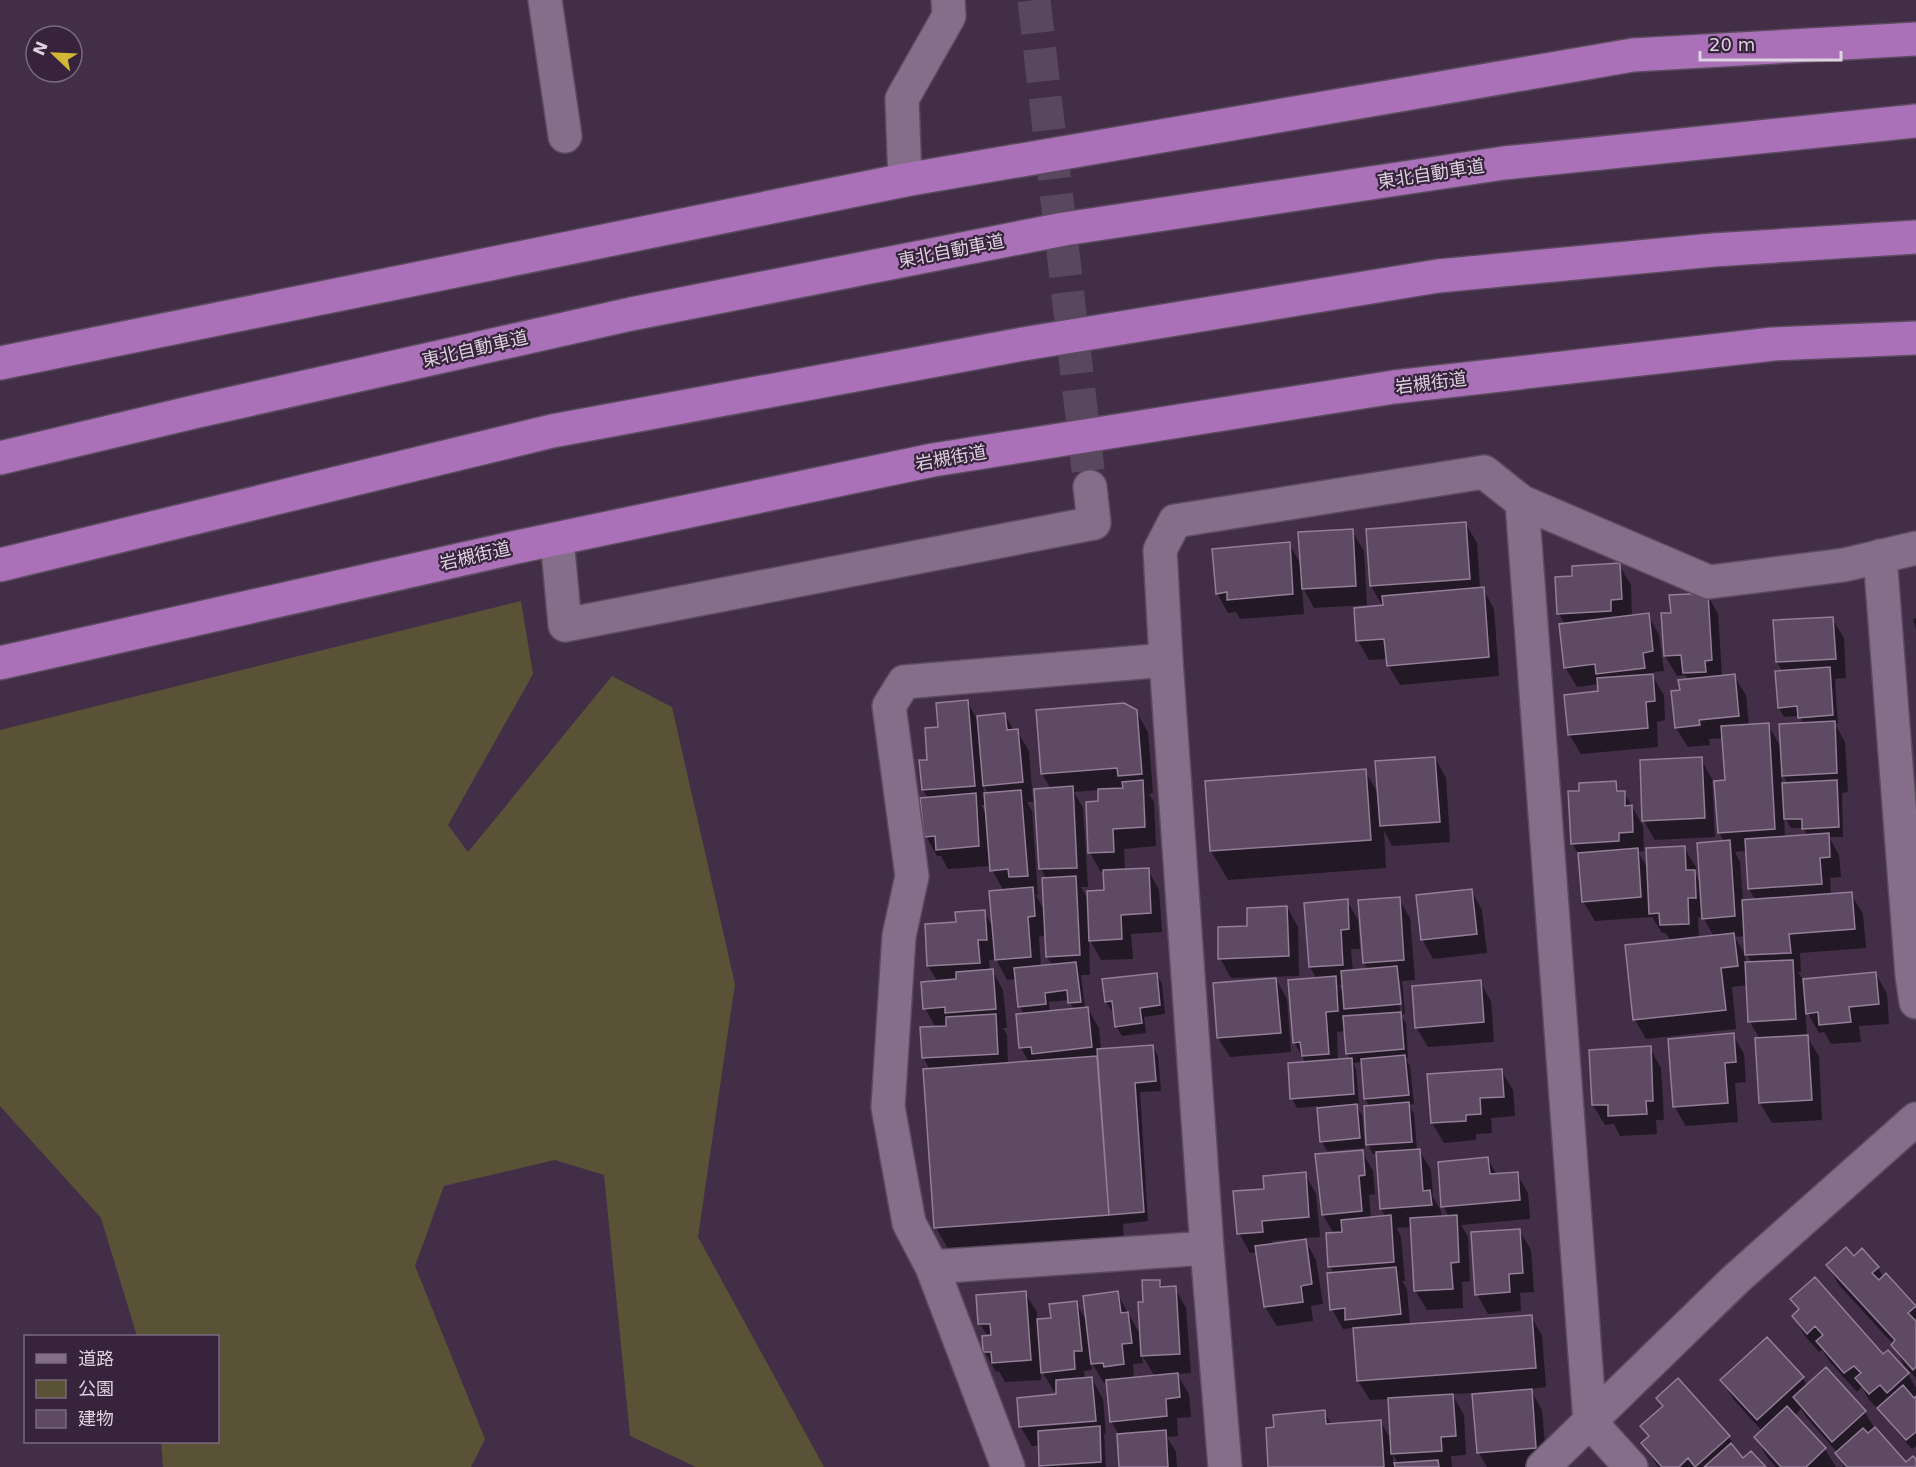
<svg xmlns="http://www.w3.org/2000/svg" width="1916" height="1467" font-family="'DejaVu Sans','Noto Sans JP',sans-serif">
  <rect width="100%" height="100%" fill="#422e46"/>
  <!-- green -->
  <path fill="#595236" d="M521 601 533 674 448 825 468 852 612 676 672 707 735 984 698 1237 824 1467H696L630 1436 604 1175 555 1160 444 1186 415 1266 485 1439 471 1467H163L161 1442H218V1336H137L101 1218 0 1106V730Z"/>
  <!-- shadow -->
  <path fill="#0007" fill-rule="evenodd" d="M1466 524 1477 543 1480 589H1483L1494 609 1499 676 1400 685 1388 665V659L1369 660 1358 641 1383 607 1371 586Z
    M1352 531 1364 551 1367 605 1314 608 1302 586 1304 614 1240 619 1236 612 1228 613 1217 593 1289 544 1302 566Z
    M1619 565 1631 585 1632 617 1648 615 1659 635 1664 671 1654 672V679L1664 695 1665 720 1657 722 1658 747 1581 754 1569 734 1600 693 1599 684 1577 687 1565 667V625L1559 613 1573 577Z
    M1707 594 1718 614 1722 677 1734 676 1746 695 1749 726 1768 725 1782 749 1804 724 1799 716 1784 717 1779 708 1783 672 1777 662 1775 621 1832 619 1844 638 1846 678 1835 679 1838 724H1835L1845 742 1848 792 1842 793 1843 837H1829L1839 855 1841 877 1830 878 1831 895 1851 894 1863 914 1866 948 1800 953 1801 972H1798L1803 980 1876 974 1887 994 1889 1024 1859 1026 1861 1042 1831 1044 1824 1032 1819 1033 1805 1008 1807 1037 1819 1056 1822 1120 1772 1123 1760 1103V1039L1750 1022 1748 985 1732 987 1736 1029 1646 1039 1635 1020 1671 942 1666 933H1662L1652 917 1595 921 1583 901 1580 857 1572 843 1580 792 1615 783 1621 792H1624L1643 826 1644 851 1638 852 1648 869 1684 848 1696 867V875L1701 884 1725 842 1719 833 1726 782 1724 738 1709 739 1710 745 1688 747 1676 728 1682 691 1689 680 1685 675 1677 676 1665 656 1663 615 1673 614ZM1781 772 1788 784H1782ZM1784 816 1791 828H1803L1808 836 1785 838ZM1747 851 1749 889 1756 901H1743L1740 862 1735 852ZM1698 917H1703L1714 937 1699 939ZM1746 936 1747 955 1752 963 1746 964 1745 955 1735 937Z
    M1916 618V630L1913 619Z
    M967 701 979 723 1005 715 1014 731H1017L1029 751 1033 802H1027L1032 811 1038 895H1036L1045 912 1047 880 1041 869 1036 790 1051 789 1042 774 1136 711 1148 732 1153 793 1149 794 1154 802 1156 846 1124 849 1125 871 1148 870 1159 890 1162 932 1131 934 1133 959 1101 960 1089 938 1090 975H1081L1085 1009H1088L1099 1028 1101 1050 1152 1046 1158 1056 1161 1091 1140 1092 1148 1221 1123 1224 1124 1244 953 1257 936 1228 930 1070 923 1057 936 1028 925 1008 938 982 928 966 957 923 984 911 993 928 1004 891 992 870 991 866 948 869 941 856H937L926 836 929 799 923 790 929 761 939 728ZM983 784 989 794 984 795ZM1099 790V803L1090 853 1101 872H1105L1106 892 1089 901 1081 887H1088L1083 808 1074 792ZM981 805H987L988 817ZM1046 935 1047 957 1053 966 1041 967 1039 937ZM996 959 1007 980 1017 979 1020 1006 1024 1015 1021 1048 1029 1062 1008 1064 1007 1035 1003 1028H1007L1003 990 992 970H990L989 960ZM1069 1000 1074 1010 1050 1012 1049 1002Z
    M1435 758 1446 778 1450 842 1392 846 1384 830 1386 868 1228 880 1211 851 1206 782 1365 771 1379 795Z
    M1701 759 1712 779 1715 837 1655 840 1644 821Z
    M1471 890 1482 910 1487 953 1433 959 1422 939Z
    M1399 899 1410 918 1415 980 1402 981 1405 1014H1400L1406 1023 1408 1058 1406 1059 1410 1066 1414 1104 1409 1105 1414 1114 1417 1150H1419L1431 1170 1433 1197 1441 1211 1442 1218 1449 1217 1443 1206 1488 1159 1497 1175 1517 1174 1528 1193 1530 1219 1461 1225 1468 1237 1470 1281 1462 1282 1463 1308 1427 1310 1415 1290 1412 1227 1397 1228 1401 1237 1405 1281H1402L1407 1289 1410 1325 1531 1316 1542 1336 1546 1387 1530 1389 1542 1410 1547 1467H1487L1479 1453 1474 1393 1452 1394 1464 1415 1466 1455 1451 1456 1452 1467H1270L1324 1412 1332 1425 1380 1421 1392 1441 1389 1399 1370 1400 1358 1381 1355 1334 1352 1328 1343 1329 1332 1309 1334 1274 1330 1266 1334 1234 1323 1215 1362 1151 1373 1171 1375 1194 1369 1195 1371 1219 1386 1217 1381 1209 1377 1154H1373L1368 1145 1370 1107 1365 1099 1362 1062 1353 1063 1356 1069 1359 1104H1355L1362 1115 1365 1148 1327 1151 1322 1142 1318 1106 1297 1108 1292 1098 1306 1063 1294 1042 1317 979 1310 967 1306 904 1347 901 1358 920 1360 949H1351L1353 972 1369 970 1364 963 1360 902ZM1397 981H1400L1403 1012H1400ZM1339 985H1344L1345 994ZM1346 1031 1347 1054 1351 1060 1338 1061 1337 1032ZM1393 1454 1398 1464H1393Z
    M1287 907 1298 927 1299 976 1231 978 1220 958 1248 927Z
    M1156 974 1162 984 1165 1014 1144 1017 1146 1033 1122 1036 1116 1026 1115 1011H1112L1106 1002Z
    M1276 979 1287 999 1291 1052 1230 1057 1218 1038Z
    M1480 982 1491 1001 1494 1042 1428 1047 1416 1027Z
    M1733 1035 1744 1054 1746 1082 1735 1083 1738 1122 1686 1126 1674 1106Z
    M1650 1048 1661 1068 1664 1120H1656L1657 1134 1620 1136 1614 1124 1605 1125 1593 1105 1591 1051Z
    M1501 1070 1513 1090 1515 1116 1491 1118 1492 1133 1476 1134V1140L1444 1143 1432 1123 1429 1075Z
    M1305 1174 1316 1194 1320 1237 1304 1238 1316 1260 1323 1304 1311 1306 1313 1321 1277 1326 1265 1307 1257 1252 1250 1253 1239 1233 1265 1191ZM1297 1239V1241L1273 1245 1272 1241Z
    M1519 1230 1531 1250 1534 1292 1520 1293 1521 1311 1488 1314 1477 1294Z
    M1853 1258 1878 1268 1884 1278 1916 1309V1378L1904 1365 1893 1344 1839 1285 1828 1265Z
    M1159 1281 1164 1289 1175 1288 1186 1308 1191 1373 1177 1374 1189 1394 1191 1417 1177 1418 1178 1436 1167 1437 1176 1452 1177 1467H1121L1119 1435 1111 1421 1107 1383H1104L1091 1362 1092 1370 1084 1371 1085 1379H1092L1103 1399 1106 1435 1104 1433 1106 1467H1042L1040 1445 1032 1446 1020 1426 1058 1396V1392H1054L1041 1369V1380L1005 1382 999 1371 996 1372 985 1352 988 1337 980 1324 1025 1293 1037 1312V1320L1052 1319 1076 1303 1087 1321 1117 1293 1142 1338 1144 1304ZM1141 1353 1155 1377 1134 1379 1133 1364 1143 1363Z
    M1792 1300 1883 1356 1888 1352 1908 1374 1916 1388V1446L1912 1449 1868 1398 1862 1387 1857 1392 1829 1361 1822 1350 1819 1352 1805 1336 1794 1316 1799 1311Z
    M1803 1378 1807 1386 1865 1412 1875 1429 1906 1464 1916 1461V1467H1844L1837 1452 1806 1417 1801 1409 1794 1416 1825 1449 1836 1467H1776L1767 1457 1756 1437 1762 1431 1734 1400 1722 1380Z
    M1658 1398 1729 1437 1743 1460 1764 1467H1658L1643 1443 1649 1438 1642 1426 1663 1407Z"/>
  <!-- building -->
  <path fill="#5f4a64" stroke="#937d98" stroke-width="1.5" d="M1466 522 1470 579 1370 586 1366 529Z
    M1353 529 1356 586 1302 589 1298 532Z
    M1290 542 1293 594 1227 600V592L1216 594 1212 549Z
    M1620 563 1622 599 1611 600V611L1557 614 1555 577 1572 576V566Z
    M1484 587 1489 657 1387 666 1384 639 1356 641 1354 608 1383 605 1382 596Z
    M1708 593 1712 660 1705 661 1706 672 1683 673 1681 655 1664 656 1661 613H1671L1669 595Z
    M1649 613 1653 651 1643 653 1645 668 1596 674 1595 664 1564 668 1559 624Z
    M1833 617 1836 659 1776 662 1773 620Z
    M1830 667 1833 715 1798 718 1797 706 1778 708 1775 671Z
    M1653 674 1655 701 1646 702 1648 728 1568 735 1564 695 1598 691 1597 678Z
    M1735 674 1739 716 1699 720 1700 725 1675 728 1671 691 1680 690 1678 680Z
    M968 700 975 786 922 790 919 760H927L925 728 938 727 936 703Z
    M1124 703 1137 710 1142 774 1118 776 1117 768 1041 774 1036 710Z
    M1005 713 1007 730 1018 729 1023 782 983 786 977 716Z
    M1835 721 1837 773 1782 776 1779 724Z
    M1769 723 1775 829 1718 833 1714 781 1725 780 1721 726Z
    M1435 757 1440 822 1380 826 1375 761Z
    M1702 757 1705 818 1642 821 1640 760Z
    M1366 769 1371 840 1210 851 1205 781Z
    M1143 780 1145 827 1113 829 1114 852 1088 853 1086 802 1098 801V789L1123 788 1122 782Z
    M1837 780 1839 827 1802 829V819H1784L1782 783Z
    M1616 781 1617 791H1625V806L1632 805 1633 832 1619 833V841L1571 844 1568 791H1579V783Z
    M1073 786 1077 868 1039 869 1034 789Z
    M1021 790 1028 876 1009 877 1008 869 990 871 984 793Z
    M976 793 979 846 936 850 935 836 924 837 920 798Z
    M1829 833 1830 857 1820 858 1822 884 1748 889 1745 839Z
    M1730 840 1735 916 1702 919 1697 843Z
    M1685 846 1686 870H1695L1696 898H1688L1689 924 1660 925 1659 913 1649 914 1646 848Z
    M1638 848 1641 897 1582 902 1578 853Z
    M1149 868 1151 913 1121 915 1122 939 1089 941 1087 891 1104 890 1103 870Z
    M1076 876 1080 955 1046 957 1042 878Z
    M1033 887 1035 916 1028 917 1031 957 995 960 989 891Z
    M1472 889 1477 934 1421 940 1416 895Z
    M1852 892 1855 929 1789 934 1791 953 1745 955 1742 900Z
    M1400 897 1404 960 1363 963 1358 900Z
    M1348 899 1349 929 1341 930 1343 965 1309 967 1304 903Z
    M1287 906 1289 956 1218 959V927L1247 926V908Z
    M985 910 987 940H978L980 963 927 966 925 924 956 922 955 912Z
    M1734 933 1738 966 1721 968 1726 1010 1633 1020 1625 945Z
    M1793 960 1796 1019 1748 1022 1745 962Z
    M1076 962 1081 1002 1068 1003 1067 990 1045 993 1046 1004 1018 1007 1014 968Z
    M1397 966 1401 1004 1344 1009 1341 971Z
    M993 969 996 1009 945 1013V1007L923 1009 921 982 956 979V972Z
    M1876 972 1879 1004 1849 1007 1851 1022 1819 1025 1818 1012 1806 1014 1803 979Z
    M1157 973 1160 1005 1140 1008 1142 1023 1115 1027 1112 1001 1105 1002 1102 979Z
    M1336 976 1338 1011 1326 1012 1329 1054 1302 1056 1300 1042 1293 1043 1288 980Z
    M1276 978 1281 1033 1217 1038 1213 983Z
    M1481 980 1484 1022 1415 1028 1412 986Z
    M1088 1007 1092 1047 1032 1054 1031 1047 1019 1048 1016 1014Z
    M1401 1012 1404 1049 1346 1054 1343 1016Z
    M996 1014 998 1054 922 1058 920 1027 946 1026V1017Z
    M1734 1033 1736 1062 1725 1063 1728 1103 1673 1107 1668 1039Z
    M1808 1035 1812 1100 1759 1103 1755 1038Z
    M1153 1045 1156 1081 1135 1083 1144 1212 1109 1215 1097 1049Z
    M1651 1046 1653 1101H1646L1647 1114 1608 1116V1105H1592L1589 1050Z
    M1405 1055 1409 1095 1364 1099 1361 1059Z
    M1097 1056 1109 1215 934 1228 923 1069Z
    M1352 1058 1354 1094 1290 1099 1288 1063Z
    M1502 1069 1504 1097 1480 1098 1481 1114 1466 1115V1121L1431 1123 1427 1074Z
    M1409 1102 1412 1142 1366 1145 1364 1106Z
    M1357 1104 1360 1138 1320 1142 1317 1108Z
    M1420 1149 1423 1191 1430 1190 1432 1205 1380 1209 1376 1152Z
    M1363 1150 1365 1175 1359 1176 1362 1211 1322 1215 1315 1154Z
    M1488 1157 1490 1174 1518 1172 1520 1200 1441 1207 1438 1162Z
    M1306 1172 1309 1217 1262 1221 1263 1232 1237 1234 1233 1191 1264 1189 1263 1176Z
    M1391 1215 1394 1262 1328 1267 1326 1233 1342 1232 1341 1220Z
    M1457 1215 1459 1262 1451 1263 1453 1289 1414 1291 1410 1218Z
    M1520 1229 1523 1273 1509 1274 1510 1292 1475 1295 1471 1232Z
    M1306 1239 1312 1284 1301 1286 1303 1302 1264 1307 1255 1246Z
    M1846 1247 1854 1256 1862 1248 1879 1267 1872 1273 1879 1280 1886 1273 1916 1306 1908 1313 1916 1321V1367L1913 1370 1891 1345 1895 1340 1826 1265Z
    M1396 1267 1401 1314 1345 1320V1308L1330 1310 1327 1273Z
    M1815 1277 1883 1354 1888 1350 1909 1373 1887 1393 1880 1385 1869 1394 1855 1378 1861 1373 1854 1366 1844 1373 1816 1341 1823 1335 1815 1326 1807 1334 1792 1316 1799 1309 1790 1299Z
    M1142 1280H1160V1287L1176 1286 1180 1354 1141 1356 1138 1302H1143Z
    M1026 1291 1031 1360 992 1363 991 1352H983L982 1336 991 1335 990 1324H978L976 1295Z
    M1118 1291 1121 1313 1128 1312 1132 1343 1122 1344 1124 1364 1104 1367 1103 1363 1091 1364 1083 1296Z
    M1077 1301 1082 1351H1074L1075 1369 1041 1373 1037 1319 1051 1318 1049 1304Z
    M1532 1315 1536 1368 1357 1381 1353 1328Z
    M1767 1337 1804 1377 1757 1420 1720 1380Z
    M1826 1367 1866 1411 1832 1442 1793 1397Z
    M1178 1373 1180 1397 1166 1399 1167 1416 1110 1422 1106 1380Z
    M1092 1377 1096 1421 1019 1427 1017 1398 1056 1394V1380Z
    M1678 1378 1730 1436 1695 1467 1688 1458 1679 1467H1662L1641 1443 1649 1436 1640 1426 1663 1406 1656 1398Z
    M1903 1385 1914 1398 1916 1396V1432L1906 1440 1877 1408Z
    M1532 1389 1536 1448 1477 1453 1472 1394Z
    M1453 1394 1456 1436 1441 1437 1442 1451 1391 1454 1388 1398Z
    M1787 1406 1826 1448 1806 1467H1781L1754 1437Z
    M1325 1410 1326 1424 1381 1420 1384 1467H1268L1266 1428 1274 1427 1273 1415Z
    M1100 1426 1101 1462 1039 1466 1038 1431Z
    M1875 1427 1906 1462 1913 1456 1916 1459V1467H1847L1835 1453 1863 1428 1868 1433Z
    M1166 1430 1168 1467H1119L1117 1434Z
    M1731 1443 1743 1458 1751 1451 1766 1467H1704Z
    M1438 1460 1439 1467H1395L1394 1463Z"/>
  <g fill="none" stroke-linecap="round" stroke-linejoin="round">
    <!-- street-tunnel -->
    <path stroke="#59475d" stroke-width="33" stroke-dasharray="33 16" stroke-linecap="butt" d="M1034 0 1090 487"/>
    <defs>
      <path id="street" d="M545 0 565 136
        M905 180 902 99 949 16 948 0
        M1522 502 1590 1422 1631 1467
        M557 539 565 625 1094 523 1090 487
        M1880 556 1912 975 1916 1002
        M932 1267 1207 1248
        M1008 1467 932 1267 909 1223 888 1107 899 936 912 876 889 706 904 682 1166 660
        M1225 1467 1207 1248 1166 660 1160 550 1175 521 1484 472 1522 502 1709 582 1844 565 1916 548
        M1543 1467 1736 1279 1916 1119"/>
      <path id="highway" d="M0 363 905 180 1633 55 1916 39
        M0 458 198 411 631 314 1064 229 1504 163 1916 121
        M0 565 552 431 1023 344 1438 276 1713 250 1916 237
        M0 663 512 548 933 460 1394 387 1773 344 1916 338"/>
    </defs>
    <!-- street casing -->
    <use href="#street" stroke="#5b4b5f" stroke-width="36"/>
    <!-- highway casing -->
    <use href="#highway" stroke="#5b4b5f" stroke-width="36"/>
    <!-- street -->
    <use href="#street" stroke="#846e8a" stroke-width="33"/>
    <!-- highway -->
    <use href="#highway" stroke="#aa70b8" stroke-width="33"/>
  </g>
  <g text-anchor="middle" stroke-width="4.5" stroke-linejoin="round" paint-order="stroke">
    <!-- street labels -->
    <g font-size="18" fill="#ded2e1" stroke="#37243c">
      <text transform="translate(1431 174) rotate(-9)" y="6">東北自動車道</text>
      <text transform="translate(951 251) rotate(-11)" y="6">東北自動車道</text>
      <text transform="translate(475 349) rotate(-13)" y="6">東北自動車道</text>
      <text transform="translate(1431 383) rotate(-7)" y="6">岩槻街道</text>
      <text transform="translate(951 458) rotate(-10)" y="6">岩槻街道</text>
      <text transform="translate(475 556) rotate(-13)" y="6">岩槻街道</text>
    </g>
  </g>
  <!-- legend -->
  <rect x="24" y="1335" width="195" height="108" fill="#37243c" stroke="#7a6a7e" stroke-width="1.5"/>
  <rect x="36" y="1354" width="30" height="9" fill="#846e8a" stroke="#7a6a7e" stroke-width="1.5"/>
  <text x="78" y="1365" font-size="18" fill="#ded2e1">道路</text>
  <rect x="36" y="1380" width="30" height="18" fill="#595236" stroke="#7a6a7e" stroke-width="1.5"/>
  <text x="78" y="1395" font-size="18" fill="#ded2e1">公園</text>
  <rect x="36" y="1410" width="30" height="18" fill="#5f4a64" stroke="#7a6a7e" stroke-width="1.5"/>
  <text x="78" y="1425" font-size="18" fill="#ded2e1">建物</text>
  <!-- north arrow -->
  <g transform="translate(54 54) rotate(293)"><circle r="28" fill="#37243c" stroke="#7a6a7e" stroke-width="1.5"/>
  <path d="M0-4.5L10 22L0 15L-10 22Z" fill="#d3b635"/>
  <text y="-9" font-size="16" font-weight="bold" text-anchor="middle" fill="#ded2e1">N</text>
  </g>
  <!-- scale -->
  <path d="M1700 51v9h141v-9" fill="none" stroke="#ded2e1" stroke-width="3"/>
  <text x="1709" y="51" font-size="18" fill="#ded2e1" stroke="#37243c" stroke-width="4.5" paint-order="stroke">20 m</text>
</svg>
